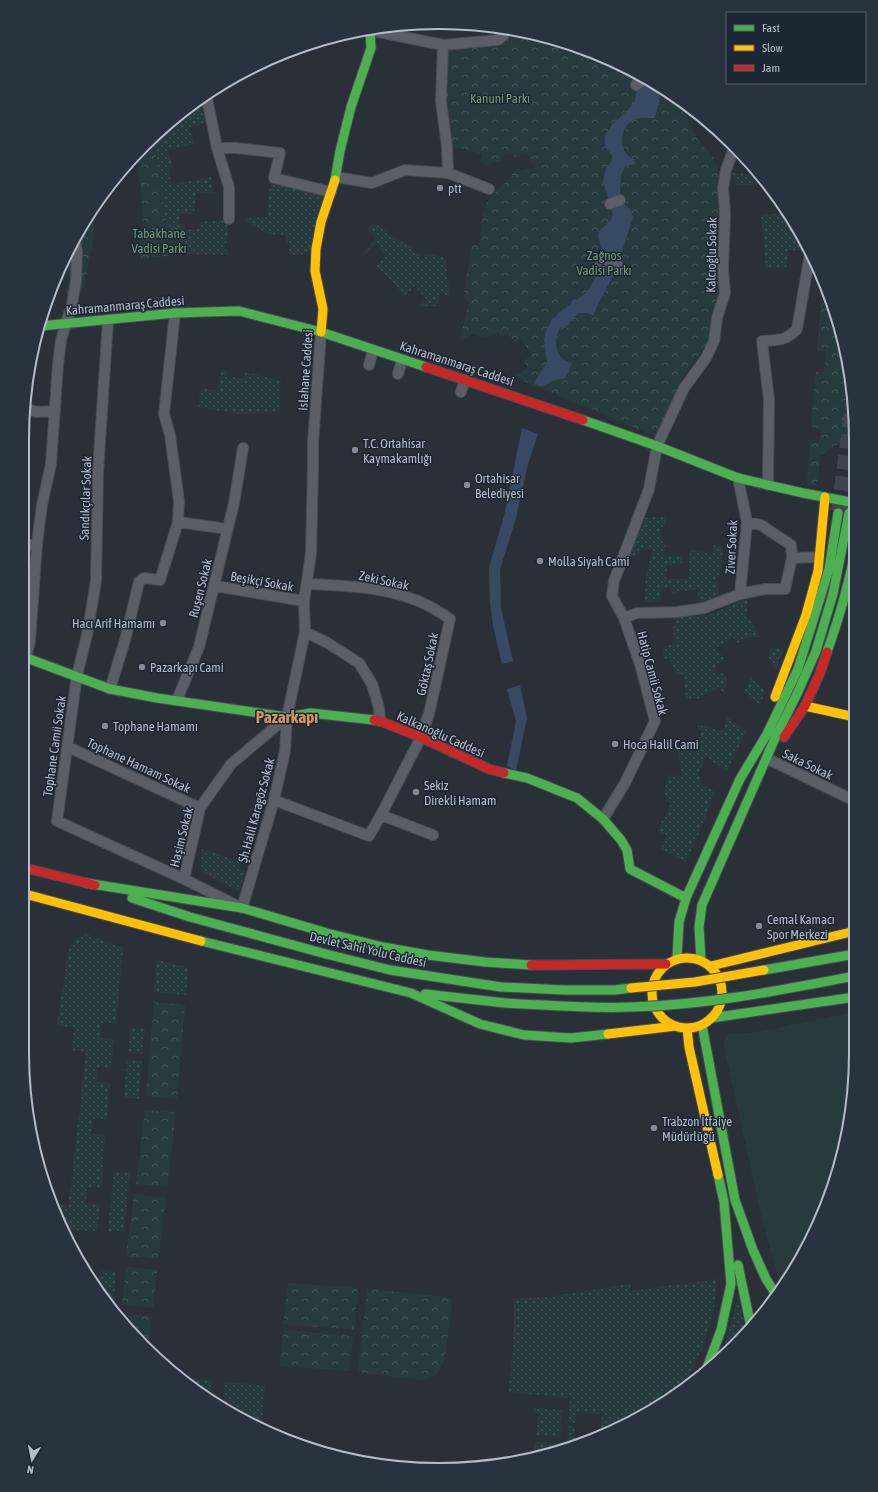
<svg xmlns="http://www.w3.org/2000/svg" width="878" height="1492" font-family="'Asap Condensed',sans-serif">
  <defs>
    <pattern id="grass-dots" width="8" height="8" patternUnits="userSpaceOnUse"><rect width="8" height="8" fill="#273a3e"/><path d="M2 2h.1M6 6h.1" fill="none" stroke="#445559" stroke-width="1.8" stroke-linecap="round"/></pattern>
    <pattern id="park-crowns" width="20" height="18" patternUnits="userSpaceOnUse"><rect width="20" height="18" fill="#273a3e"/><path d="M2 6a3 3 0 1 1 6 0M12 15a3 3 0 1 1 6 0" fill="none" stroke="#445559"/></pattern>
  </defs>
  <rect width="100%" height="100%" fill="#2a3038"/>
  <!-- grass -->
  <path fill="url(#grass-dots)" d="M203 95 208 123 190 127 194 144 168 150 173 168 168 169 172 185 211 177 214 193H196L194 214 180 213 179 224 185 223V230L199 229 200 222 226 220 229 236H227L225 250 229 251 228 255 183 254 180 228 167 226 153 137 165 127 168 126V124Z
    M731 172 762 177 768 185H737Z
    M272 178 329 193 316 249 301 255H289V243H287L286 235 268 234 245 220 248 218 267 217 269 194Z
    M788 213 793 221V236L803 238 808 251 789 250 786 269 766 267 761 215Z
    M374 223 386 231 388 234 411 247 416 253 423 258 425 255 430 256 431 254 445 258 450 297 440 293 437 306H420L426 299 415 286 404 296 394 283 376 266 386 256 375 244 360 259 375 238 367 230Z
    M221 369 227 371 226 376 243 379 245 372 281 381 280 389V412L239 414 198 407 201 388 218 391Z
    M657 517 666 518 665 527H661L660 535 664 537 663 544 666 545 664 555 682 557V564L667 565 666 579H688L690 550 713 553 714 545 723 547 720 574 716 579 719 585 717 586 720 598 700 605 697 589 671 594V588H661L660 601 645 602 646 576 652 550 641 548 639 556 636 555 635 558 629 556 645 518Z
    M744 600 748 602 746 619H750L760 637H749L737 643 734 638 716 648 722 656 726 658 715 666 718 674 721 672 726 678 725 695 719 687 697 699 686 698 684 674 676 675 669 658 664 659 663 647 676 643 672 627 676 625 673 616 708 615Z
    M772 647 783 650 776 670 767 658Z
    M751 677 765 691 760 705 744 692Z
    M727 717 746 731 727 771 706 757 697 775 702 778 700 783 715 792 711 800 706 817 686 862 661 849 666 835 657 831 671 804 666 801 664 793 668 775 681 776 678 746 695 752 702 731 697 728 698 725 724 731Z
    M202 849 241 862 240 868 245 871 239 891 200 871Z
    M86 934 123 947 116 1024 102 1023 100 1038 114 1039 111 1068 98 1067 96 1082 110 1083 107 1120 93 1119 91 1134 105 1135 101 1188 87 1187 86 1203 100 1204 97 1232 62 1229 51 1203 68 1205 71 1186 86 1052 71 1050 74 1028 57 1025 68 952 75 939Z
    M156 959 188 968 186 995 154 992Z
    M131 1027 145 1029 142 1054 128 1053Z
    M127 1060 142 1061 139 1099 124 1097Z
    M114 1171 130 1173 124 1232 108 1231Z
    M100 1271 116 1272 113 1304H106L98 1291Z
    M718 1279 713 1313 703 1347 680 1392 624 1427 600 1437 602 1414 576 1412 575 1423 568 1422 570 1398 509 1392 514 1330V1299L547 1297 630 1284 631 1291Z
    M738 1297 746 1333 734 1348 721 1359Z
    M181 1378 212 1380 211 1395 201 1394Z
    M224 1382 265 1385 262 1426 223 1407Z
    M534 1407 562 1410 560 1437 536 1435 539 1414 534 1413Z
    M568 1426 575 1427 574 1438 593 1440 567 1449Z
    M535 1442 560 1444 558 1451 534 1457Z"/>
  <!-- park -->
  <path fill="url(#park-crowns)" d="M506 29 521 30 559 42V43L564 44 563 50 578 53 579 48 599 54 671 92 686 106 688 120 696 137 714 159 718 168 719 175 718 190 721 212 717 238V256L722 292 711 339 683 375 657 437 514 377 528 368 524 361 532 355 521 339 515 343 508 333 502 337 498 332 494 335 483 337 472 334 460 340 469 303 463 297 472 244 479 246C481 233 480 215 487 203 493 193 503 184 513 176L511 172 519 168 521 170 525 168 534 169 528 154 514 157 513 154 502 156V160L487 165 480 162 482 154 460 148 447 147 443 45 497 40Z
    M153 137 167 226 180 228 183 254 139 259 143 216 137 152 144 144Z
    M93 206C97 235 89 264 82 293L66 300 69 260 68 257Z
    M821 302 830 303 842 331 855 411 854 434 821 455 817 486 807 485 810 442H819L821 429 811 427 816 372H824L826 352 817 350Z
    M154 1002 185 1005 177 1099 146 1096Z
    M145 1110 176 1112 167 1187 136 1184Z
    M134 1194 166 1198 158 1259 126 1256Z
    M126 1267 157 1270 153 1308 122 1305Z
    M288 1283 358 1288 354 1330 283 1324Z
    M367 1289 447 1297 451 1298 452 1305 444 1362 435 1376 423 1380 363 1373 358 1369Z
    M120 1313 152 1316 149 1351 119 1320Z
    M283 1330 353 1336 349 1371 280 1366Z"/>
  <!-- pitch -->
  <path fill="#273a3e" d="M855 1012V1081L834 1187 786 1285H782L776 1271 762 1219 723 1043 729 1034 757 1032Z"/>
  <!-- water -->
  <path fill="#384963" d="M631 71 651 82 660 97 655 118C648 118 641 117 635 119 619 126 616 152 634 159L635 164 626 166 621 175 620 201 630 209 633 217 617 267 593 315 587 313H579L571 320 568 326 560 328C552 342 556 360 572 363L566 378 552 381 542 387 534 383 547 362 544 340 546 331 551 321 562 310 582 296 591 287 599 267 602 252 598 236 599 231 611 220 613 214 603 182 606 168 611 162 612 156C610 153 606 148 605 145 600 128 628 114 634 102 639 91 634 82 631 71Z
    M522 428 538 434 528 464 516 518 500 570 501 608 513 661 502 664 493 626 490 603 489 567 504 516Z
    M520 685 527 718 516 771 507 766 516 721 507 689Z"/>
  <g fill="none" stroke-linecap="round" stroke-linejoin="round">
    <!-- secondary-tunnel -->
    <path stroke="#3f454e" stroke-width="14" stroke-dasharray="14 7" stroke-linecap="butt" d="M838 511 853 398
      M849 513 855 465"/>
    <defs>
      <path id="street" d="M369 30 443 45 498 40 504 35 506 29
        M443 45 441 101 447 147 448 173
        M636 85 646 79
        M206 93 217 148 229 187V219
        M217 148H236L280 153 274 178 331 192
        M336 177 372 183 405 170 448 173 489 189
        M610 204 620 200
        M599 267 618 266
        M108 320 98 472 96 581 87 635 77 675 57 821 184 879 242 908 274 800 285 751 287 717 305 632 304 601 311 553 313 467V443L321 332
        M369 365 373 350
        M398 374 402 360
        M461 392 465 380
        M24 408 37 412 54 411
        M738 478 747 522 740 594
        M768 485 769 400 762 341C778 340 786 341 797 329L810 254
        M178 522 228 529
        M747 522 761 525 791 545 792 558
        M23 547 37 543
        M308 584C348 586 392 587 429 606 436 610 443 614 450 619L429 714 418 743 381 815
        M215 586 304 601
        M624 618 637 613 677 612 704 608 740 594 765 589H785L792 558 819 557
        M305 632 326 642 359 663 372 684 379 708 380 721
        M26 657 30 641 37 543 42 505 51 464 58 364 61 340 72 304 76 281 77 252 75 242
        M110 689 125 640 139 582 144 578 160 580 178 522 179 501 170 435 164 414 175 313
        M177 700 199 647 234 503 243 448
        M68 747 200 808
        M770 760 855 801
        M274 800 369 836 381 815 433 835
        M603 819 625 783 655 721 640 664 624 618 612 596 614 581 649 489 657 446 684 388 706 358 714 341 717 318 725 293 723 269 725 213 723 188 726 170 734 148
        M184 879 200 808 231 764 287 717"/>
      <path id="fast" d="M335 180 340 151 351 107 371 48 370 29
        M40 326 175 313 239 311 321 332 426 367
        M583 420 657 446 738 478 803 493 855 503
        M827 652C839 618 849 585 855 550
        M24 657 110 689 157 698 287 717 311 713 374 720
        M504 773 527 778 577 798 603 819 621 840 627 850 630 869 686 898
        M86 883 242 908 327 933 383 947 428 955 485 962 531 965
        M132 898 190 917 326 954
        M201 941 411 993 480 1024 524 1035 571 1038 608 1034
        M677 958 679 922 686 898 740 779 767 734 798 669 829 569 838 513
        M701 960 699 927 702 905 776 736 797 694 816 651 833 594 849 513
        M425 994 505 1003
        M711 1018 855 997
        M702 1025 735 1200 753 1250 766 1279 777 1296
        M738 1265 751 1327
        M705 1373 721 1330 731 1284 724 1202 718 1175"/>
      <path id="slow" d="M321 332 323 309 315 271 316 249 321 222 335 180
        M775 697 806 615 818 571 825 497
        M805 706 855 717
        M25 894 201 941
        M652 993a35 35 0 1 1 70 0a35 35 0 1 1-70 0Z
        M711 966 855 931
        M687 1028 689 1047 718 1175
        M608 1034 676 1026"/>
      <path id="jam" d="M426 367 583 420
        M374 720 380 721 420 737 489 769 504 773
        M784 737 805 706 820 673 827 652
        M25 868 95 885
        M531 965 666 964"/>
    </defs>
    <!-- street casing -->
    <use href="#street" stroke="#484c53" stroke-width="12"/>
    <!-- fast casing -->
    <use href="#fast" stroke="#484c53" stroke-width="11"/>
    <!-- slow casing -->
    <use href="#slow" stroke="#484c53" stroke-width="11"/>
    <!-- jam casing -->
    <use href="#jam" stroke="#484c53" stroke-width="11"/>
    <!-- street -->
    <use href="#street" stroke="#5a5e66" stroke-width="10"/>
    <!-- fast -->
    <use href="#fast" stroke="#4caf50" stroke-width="9"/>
    <!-- slow -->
    <use href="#slow" stroke="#ffc107" stroke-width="9"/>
    <!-- jam -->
    <use href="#jam" stroke="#c62828" stroke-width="9"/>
    <defs>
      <path id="fast-bridge" d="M326 954 390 970 501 987 564 990H615L631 988
        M764 970 855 954
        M505 1003C548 1005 590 1009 632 1007 707 1005 782 990 855 976"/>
      <path id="slow-bridge" d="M631 988 695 982 764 970"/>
    </defs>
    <!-- fast-bridge casing -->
    <use href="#fast-bridge" stroke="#484c55" stroke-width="11" stroke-linecap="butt"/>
    <!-- slow-bridge casing -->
    <use href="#slow-bridge" stroke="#484c55" stroke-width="11" stroke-linecap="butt"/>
    <!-- fast-bridge -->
    <use href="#fast-bridge" stroke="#4caf50" stroke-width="9"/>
    <!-- slow-bridge -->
    <use href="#slow-bridge" stroke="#ffc107" stroke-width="9"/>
  </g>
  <!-- markers -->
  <g fill="#848b96" stroke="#1d2633" stroke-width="1.5">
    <circle cx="440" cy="188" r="4"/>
    <circle cx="355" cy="450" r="4"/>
    <circle cx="467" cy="485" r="4"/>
    <circle cx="540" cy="561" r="4"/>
    <circle cx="163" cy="623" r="4"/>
    <circle cx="142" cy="667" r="4"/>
    <circle cx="105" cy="726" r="4"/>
    <circle cx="615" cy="744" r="4"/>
    <circle cx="416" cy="792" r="4"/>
    <circle cx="759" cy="926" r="4"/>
    <circle cx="654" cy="1128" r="4"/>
  </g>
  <g text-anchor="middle" stroke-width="3" stroke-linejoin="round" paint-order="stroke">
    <!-- park labels -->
    <g font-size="13" fill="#6b9a76" stroke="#1d2633">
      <text x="500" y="103">Kanuni Parkı</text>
      <text x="159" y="238">Tabakhane<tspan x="159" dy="15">Vadisi Parkı</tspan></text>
      <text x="604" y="260">Zağnos<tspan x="604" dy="15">Vadisi Parkı</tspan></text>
    </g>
    <!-- poi labels -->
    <g font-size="13" fill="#b4bcc9" stroke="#1d2633" text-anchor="start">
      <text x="448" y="193">ptt</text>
      <text x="363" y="448">T.C. Ortahisar<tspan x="363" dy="15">Kaymakamlığı</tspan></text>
      <text x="475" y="483">Ortahisar<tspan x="475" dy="15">Belediyesi</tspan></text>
      <text x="548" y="566">Molla Siyah Cami</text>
      <text x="155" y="628" text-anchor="end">Hacı Arif Hamamı</text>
      <text x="150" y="672">Pazarkapı Cami</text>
      <text x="113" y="731">Tophane Hamamı</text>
      <text x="623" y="749">Hoca Halil Cami</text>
      <text x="424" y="790">Sekiz<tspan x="424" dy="15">Direkli Hamam</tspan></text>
      <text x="767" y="924">Cemal Kamacı<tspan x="767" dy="15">Spor Merkezi</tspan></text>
      <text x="662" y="1126">Trabzon İtfaiye<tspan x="662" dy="15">Müdürlüğü</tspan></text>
    </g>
    <!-- street labels -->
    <g font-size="13" fill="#b4bcc9" stroke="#1d2633">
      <text transform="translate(711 255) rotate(-89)" y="5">Kalcıoğlu Sokak</text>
      <text transform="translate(125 305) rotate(-5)" y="5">Kahramanmaraş Caddesi</text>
      <text transform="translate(457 363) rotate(18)" y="5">Kahramanmaraş Caddesi</text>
      <text transform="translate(305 370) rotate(-86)" y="5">Islahane Caddesi</text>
      <text transform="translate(85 498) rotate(-88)" y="5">Sandıkçılar Sokak</text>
      <text transform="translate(731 547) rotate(-87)" y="5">Ziver Sokak</text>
      <text transform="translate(384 580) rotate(12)" y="5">Zeki Sokak</text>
      <text transform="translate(262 581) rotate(10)" y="5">Beşikçi Sokak</text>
      <text transform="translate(200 588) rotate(-76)" y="5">Ruşen Sokak</text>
      <text transform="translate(427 664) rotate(-78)" y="5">Göktaş Sokak</text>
      <text transform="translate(653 673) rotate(75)" y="5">Hatip Camii Sokak</text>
      <text transform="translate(441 734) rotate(24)" y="5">Kalkanoğlu Caddesi</text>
      <text transform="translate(54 746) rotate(-82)" y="5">Tophane Camii Sokak</text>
      <text transform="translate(808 764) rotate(26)" y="5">Saka Sokak</text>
      <text transform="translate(139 765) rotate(25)" y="5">Tophane Hamam Sokak</text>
      <text transform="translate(256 810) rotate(-75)" y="5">Şh.Halil Karagöz Sokak</text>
      <text transform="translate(181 837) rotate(-76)" y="5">Haşim Sokak</text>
      <text transform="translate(368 949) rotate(13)" y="5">Devlet Sahil Yolu Caddesi</text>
    </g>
    <!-- district labels -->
    <g font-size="17" font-weight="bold" fill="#d59563" stroke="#1d2633">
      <text x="287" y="723">Pazarkapı</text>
    </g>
  </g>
  <!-- crop -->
  <path d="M0 0H878V1492H0ZM439 29H439A410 410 0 0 1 849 439V1053A410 410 0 0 1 439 1463H439A410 410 0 0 1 29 1053V439A410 410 0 0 1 439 29Z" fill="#29323f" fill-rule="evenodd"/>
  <path fill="none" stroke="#b4bcc9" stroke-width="2" d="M439 29H439A410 410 0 0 1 849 439V1053A410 410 0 0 1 439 1463H439A410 410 0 0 1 29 1053V439A410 410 0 0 1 439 29Z"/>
  <!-- legend -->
  <rect x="726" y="12" width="140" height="72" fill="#1d2633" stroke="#59626f"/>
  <rect x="734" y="25" width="20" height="6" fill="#4caf50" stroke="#59626f"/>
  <text x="762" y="32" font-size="12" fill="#b4bcc9">Fast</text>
  <rect x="734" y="45" width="20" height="6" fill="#ffc107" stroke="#59626f"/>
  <text x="762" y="52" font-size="12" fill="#b4bcc9">Slow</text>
  <rect x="734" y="65" width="20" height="6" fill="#c62828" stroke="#59626f"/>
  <text x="762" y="72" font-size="12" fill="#b4bcc9">Jam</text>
  <!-- north arrow -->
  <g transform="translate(32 1460) rotate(190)" stroke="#1d2633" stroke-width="3" paint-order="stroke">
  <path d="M0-3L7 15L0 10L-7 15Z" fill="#b4bcc9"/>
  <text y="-6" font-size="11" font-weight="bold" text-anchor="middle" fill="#b4bcc9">N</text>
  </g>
</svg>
